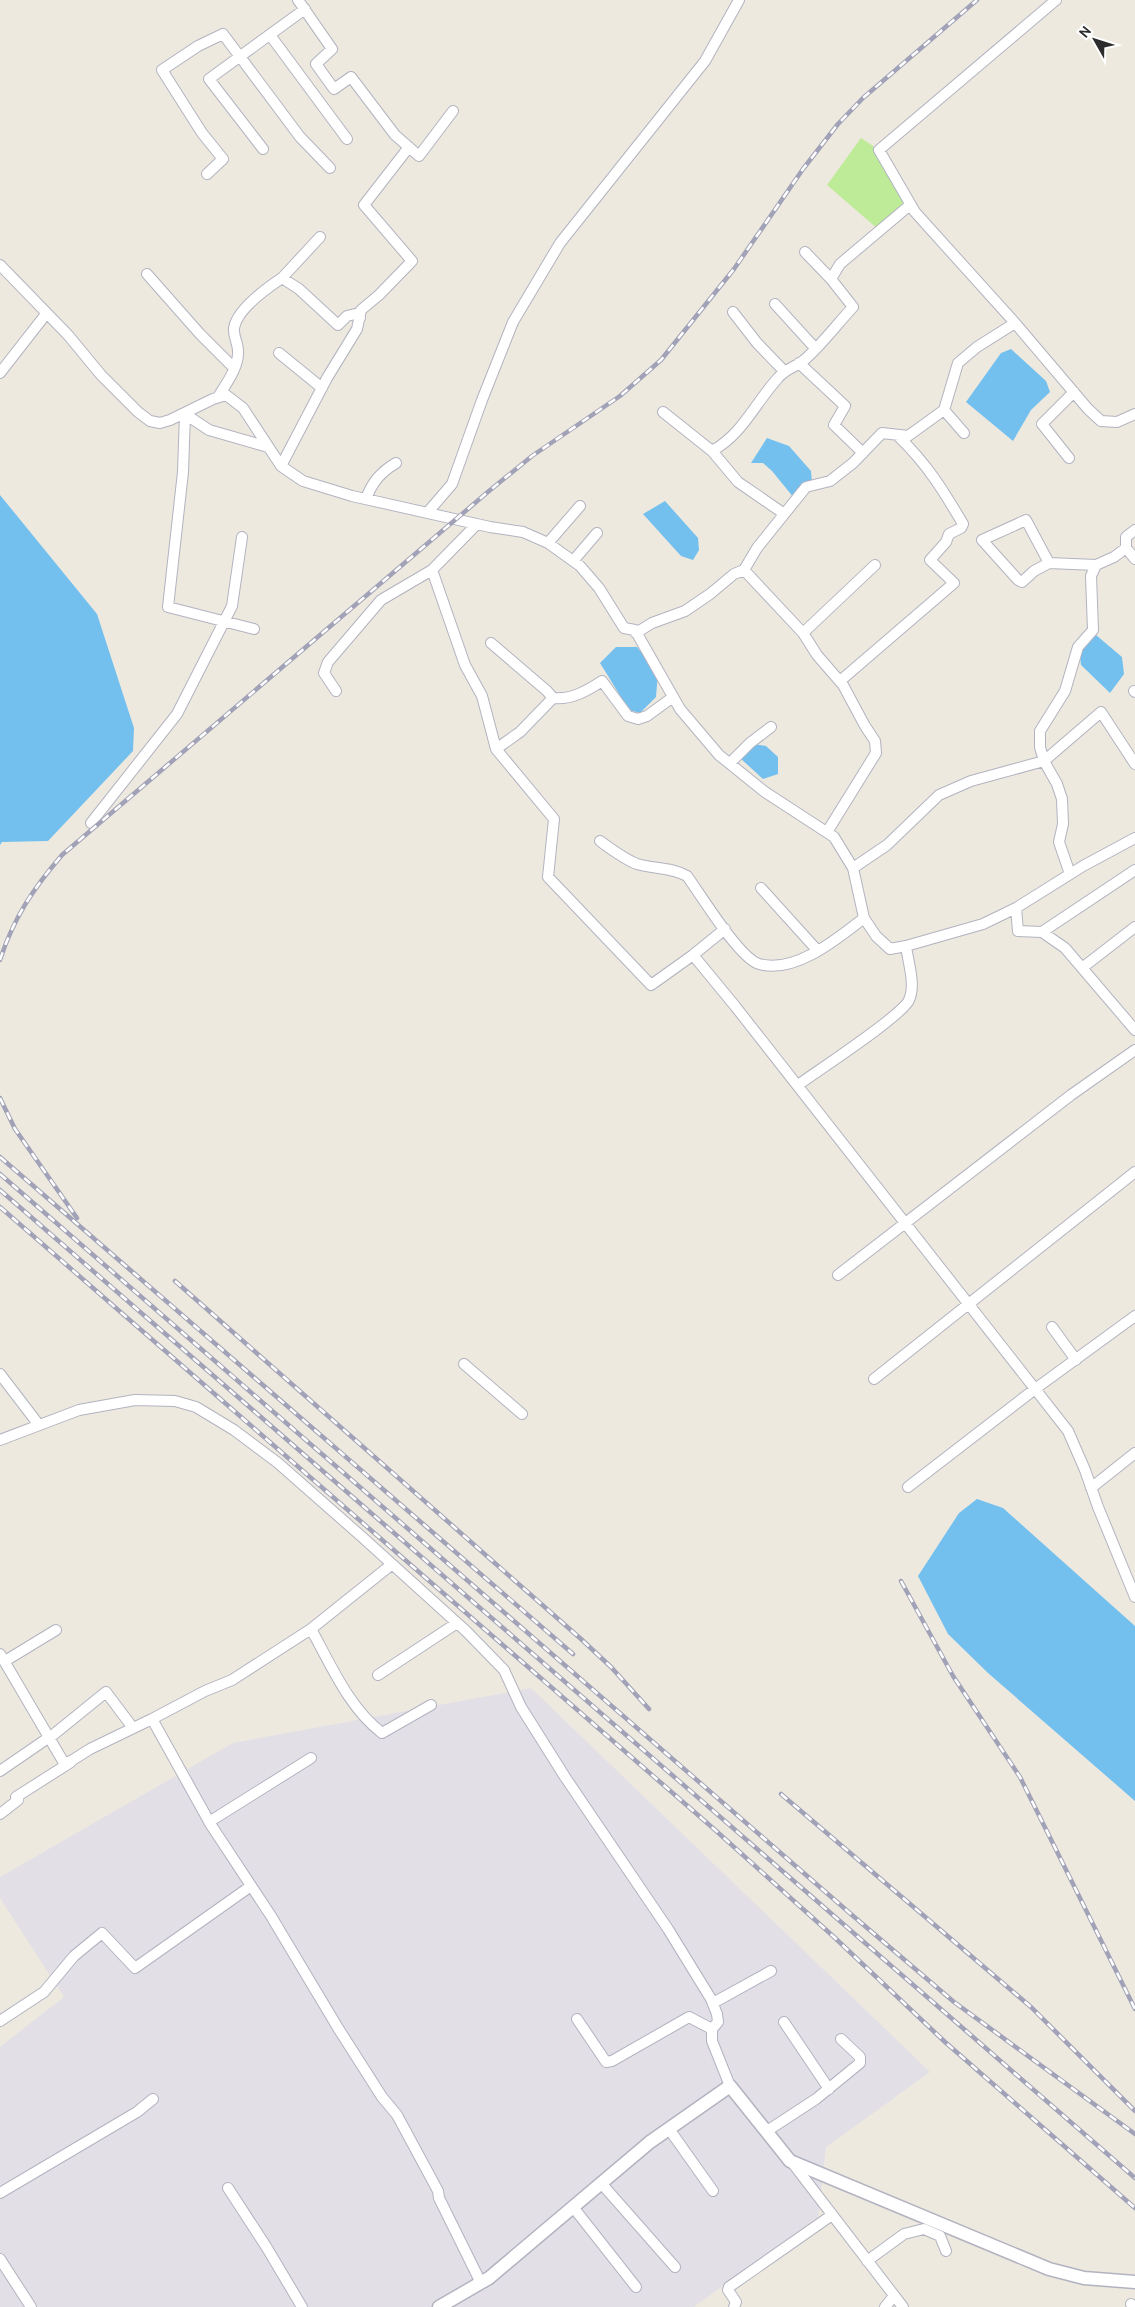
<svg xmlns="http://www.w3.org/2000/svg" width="1135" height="2307" font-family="Cabin,sans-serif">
  <rect width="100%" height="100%" fill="#eee9df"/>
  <!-- industrial -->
  <path fill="#e2dfe7" d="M531 1688 930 2072 826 2147 818 2217 694 2307H0V2047L64 1997 0 1898V1877L233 1743Z"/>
  <!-- pitch -->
  <path fill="#beeb98" d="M861 138 879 150 910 205 879 230 827 185Z"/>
  <!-- water -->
  <path fill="#73c0ef" d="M1011 349 1046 381 1050 392 1031 410 1013 441 966 402 1001 353Z
    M767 438 789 446 811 471 812 483 794 498 772 471 763 463H751Z
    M0 495 97 614 134 728 133 751 48 841 2 842 0 845Z
    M665 501 698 538 699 550 693 560 681 556 643 514Z
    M1096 635 1122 657 1124 674 1110 693 1081 665 1079 647Z
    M616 647H637L658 673 656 697 640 713 629 710 600 663Z
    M754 744 766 746 778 757V774L763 779 740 758Z
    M977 1499 1003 1508 1135 1626V1801L988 1673 948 1634 918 1576 959 1513Z"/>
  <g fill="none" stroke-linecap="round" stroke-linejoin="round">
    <defs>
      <path id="minor" d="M298 0 332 49 316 64 334 89 351 77 395 135 419 156 453 111
        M1056 0 879 150 915 212 1015 323 1088 409 1101 421 1117 422 1135 414
        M270 35 347 139
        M263 149 209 79 305 9
        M207 174 223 159 202 133 162 70 198 46 223 34 300 137 330 168
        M320 237 282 278 299 289 338 325 347 316 355 314 360 318
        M805 252 831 279
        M0 265 68 335 101 375 138 412 150 421 160 423 170 420 213 399 226 395 243 408 281 466 303 481 352 496 490 527 523 532 548 543 580 566 599 588 624 628 635 630 680 709 719 755 765 792 834 837 853 868 864 918 876 936 890 949 906 946 983 924 1016 908 1083 866 1135 838
        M147 274 200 334 234 368
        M775 304 815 348
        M733 312 757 343 784 371
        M279 353 322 388
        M799 363 845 406 834 425 863 453
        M0 373 46 314
        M218 397C226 384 239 367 238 351 238 343 233 336 234 328 237 309 267 288 282 278
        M944 410 964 433
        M663 412 712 451 738 482 783 513
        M712 451C743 434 755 403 778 378 785 369 795 367 803 361 819 348 838 323 853 307L831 279 840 264 910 205
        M1069 458 1042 424 1074 392
        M281 466 327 378 357 329 361 310 379 295 412 261 364 205 409 147
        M366 499C372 482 381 472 396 463
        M428 512 452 484 482 400 513 322 560 243 705 61 739 0
        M477 524 432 570 465 665 482 696 496 749 554 819 548 877 651 985 693 955 735 1006 1068 1431 1085 1470 1098 1507 1135 1597
        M548 543 580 506
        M1126 548 1135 559
        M573 561 597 533
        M1049 563 1026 520 982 540 1018 580 1022 582 1034 571 1049 563 1096 565 1114 557 1126 548V537L1135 530
        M1096 565 1091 576 1093 630 1078 647 1065 691 1040 731V747L1044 761 1101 712 1135 764
        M744 570 803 633 817 655 843 685 865 726 875 741 876 753 827 832
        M254 629 168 607 183 472 185 414 209 430 268 447
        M636 633 652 623 685 611 710 594 734 574 744 570 757 548 806 487 830 481 853 463 882 433 908 436 944 410 958 363 977 347 1015 323
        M803 633 875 565
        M491 643 547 691 553 698C571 700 587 691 602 681L628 716 638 719 647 716 673 697
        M840 681 954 583 930 560 946 542 949 534 961 528 963 524C943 490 927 464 899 437
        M336 691 324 673 328 662 381 600 432 570
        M1134 691 1135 692
        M496 749 520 732 553 698
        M730 763 750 743 771 727
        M91 823 177 714 232 606 242 537
        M600 841C611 849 624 859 637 864 654 869 672 867 687 876 701 895 739 958 759 964 795 974 837 939 864 918
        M853 868 887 845 939 795 971 781 1044 761 1057 784 1062 799 1063 824 1059 842 1070 874
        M761 888 817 950
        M1016 908 1018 931 1042 932 1065 948 1135 1030
        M1042 932 1135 870
        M693 955 725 929
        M1082 968 1135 927
        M798 1085C817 1071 902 1016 909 1000 916 985 908 962 906 946
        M838 1275 1071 1095 1135 1050
        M1052 1327 1076 1360
        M464 1364 522 1414
        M0 1374 39 1425
        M874 1379 1135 1172
        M0 1440 79 1410 135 1400 175 1401 196 1407 234 1430 278 1463 361 1536 466 1631 504 1670 521 1707 565 1777 668 1929 711 1999 717 2014 718 2022 712 2029V2041L730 2086
        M908 1487 1035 1389 1135 1316
        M1091 1488 1135 1453
        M311 1629C331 1665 349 1708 382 1733L431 1705
        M0 1654 64 1763 71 1761 90 1749 152 1719 211 1825 271 1916 338 2028 382 2097 397 2115 438 2191 439 2198 481 2283
        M5 1661 56 1630
        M378 1675 457 1623
        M152 1719 205 1691 232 1680 311 1629 391 1565
        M48 1739 106 1692 133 1728
        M0 1771 48 1738
        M0 1814 18 1800 16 1797 71 1762
        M209 1822 311 1758
        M713 2003 771 1971
        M577 2019 606 2062 612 2061 689 2017 712 2029
        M0 2021 44 1992 74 1956 102 1933 135 1968 251 1886
        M784 2022 829 2089
        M669 2129 713 2191
        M767 2131 816 2099 860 2063V2057L841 2039
        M791 2161 903 2307
        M601 2183 675 2267
        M228 2188 267 2248 302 2307
        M0 2193 137 2112 153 2099
        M573 2207 636 2287
        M0 2259 31 2307
        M867 2261 904 2234 924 2229 940 2236 946 2251
        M1131 2304 1134 2307
        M734 2307 736 2302 728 2290 729 2287 832 2215
        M885 2307 894 2296"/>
      <path id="tertiary" d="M439 2307 489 2278 650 2142 730 2086 790 2161 1049 2269 1084 2278 1135 2282"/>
    </defs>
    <!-- minor casing -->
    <use href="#minor" stroke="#b2b3c0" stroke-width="12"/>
    <!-- tertiary casing -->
    <use href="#tertiary" stroke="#b2b3c0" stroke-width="15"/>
    <!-- minor -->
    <use href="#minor" stroke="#fff" stroke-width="10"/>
    <!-- tertiary -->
    <use href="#tertiary" stroke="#fff" stroke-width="12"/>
    <defs>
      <path id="rail" d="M0 960C14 917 33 889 62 855L489 491 532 456 620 396 661 360 734 269 803 169 838 124 863 98 977 0
        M0 1098 15 1129 77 1218
        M0 1157 573 1654
        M0 1174 852 1915 954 2002 1135 2134
        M0 1190 1135 2178
        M0 1207 714 1829 834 1937 945 2042 1135 2208
        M175 1281 581 1639 611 1667 649 1709
        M901 1581 953 1676 1020 1777 1135 2009
        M781 1794 1031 2007 1135 2111"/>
    </defs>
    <!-- rail casing -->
    <use href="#rail" stroke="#a1a2b7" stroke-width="4.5"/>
    <!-- rail -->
    <use href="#rail" stroke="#fff" stroke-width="2.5" stroke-dasharray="8" stroke-linecap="butt"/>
  </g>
  <!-- north arrow -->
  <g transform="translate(1095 40) rotate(309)" stroke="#ffffff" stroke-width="4" paint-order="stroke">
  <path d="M0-4L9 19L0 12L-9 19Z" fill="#2c2c2c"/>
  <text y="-8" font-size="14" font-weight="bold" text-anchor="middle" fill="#2c2c2c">N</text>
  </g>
</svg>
